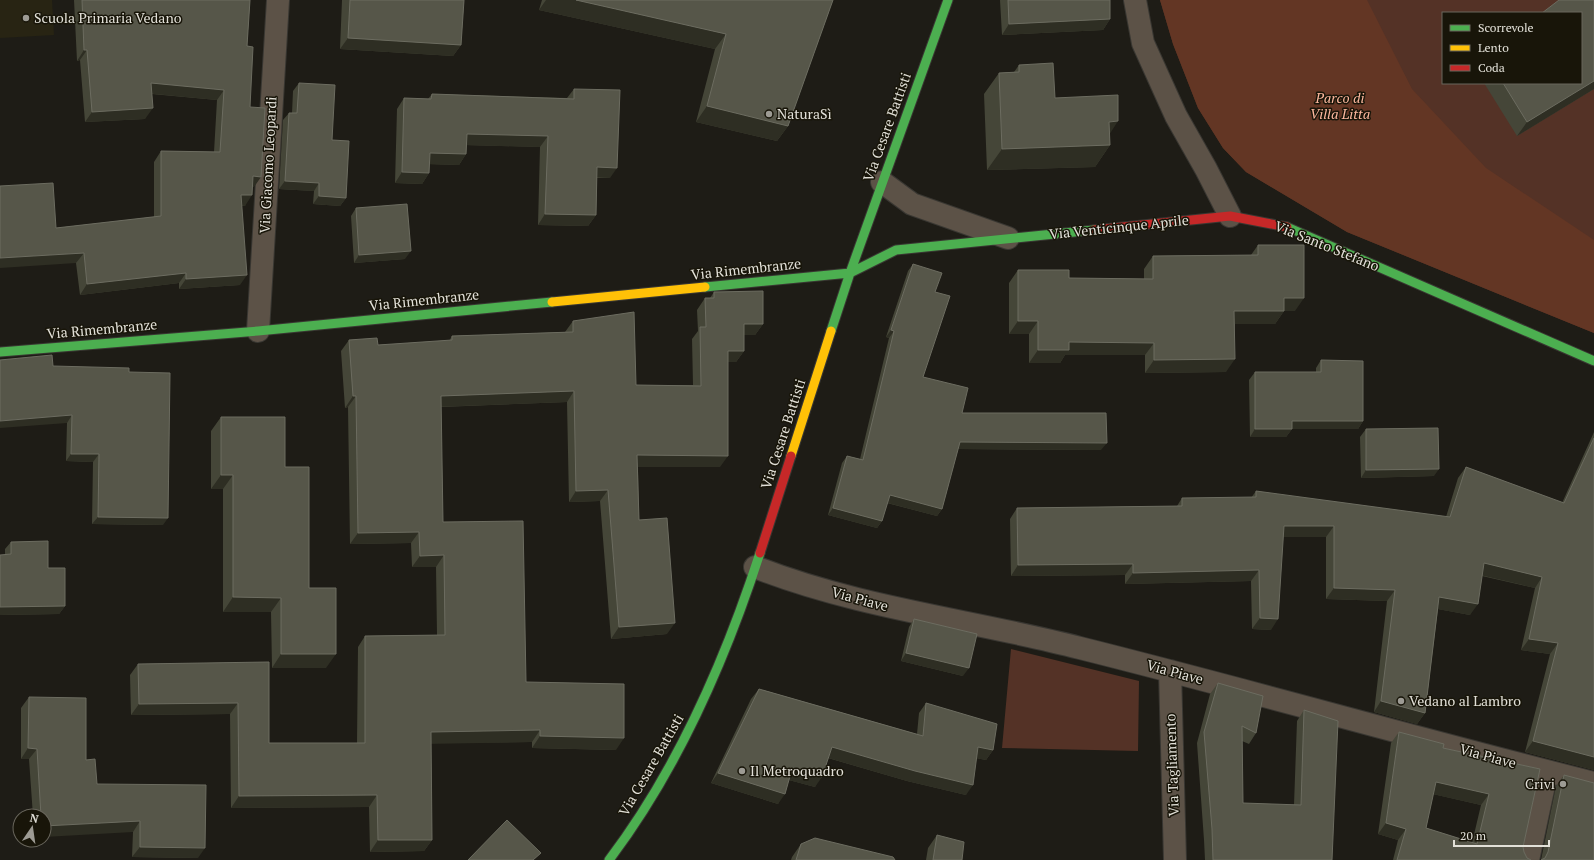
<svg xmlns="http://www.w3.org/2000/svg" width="1594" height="860" font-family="'PT Serif',serif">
  <rect width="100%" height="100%" fill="#1e1c16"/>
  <!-- built -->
  <path fill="#282413" d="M0 0H52L54 35 0 38Z"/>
  <!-- green -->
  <path fill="#543226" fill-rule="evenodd" d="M1160 0H1594V333L1347 232 1246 172 1223 148 1198 108 1173 44ZM1443 13H1581V83H1443Z
    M1011 649 1139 681 1138 751 1002 748Z"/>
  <!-- forest -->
  <path fill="#633624" d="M1160 0H1367L1412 89 1486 168 1594 240V333L1347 232 1246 172 1223 148 1198 108 1173 44Z"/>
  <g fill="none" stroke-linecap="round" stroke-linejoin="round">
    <defs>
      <path id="street" d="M1135 0 1143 43 1176 116 1206 169 1230 216
        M882 182 912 204 1008 238
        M258 331 278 0
        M755 567C859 608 972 620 1080 648 1252 691 1422 740 1594 783
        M1170 671 1175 860
        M1528 860 1547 771"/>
      <path id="fast" d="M1287 227 1594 361
        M705 287 850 273 896 250 1094 230
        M831 331 850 273 948 0
        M0 352 258 331 552 302
        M609 860C678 769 725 661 760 553"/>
      <path id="slow" d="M552 302 705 287
        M791 456 831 331"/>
      <path id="jam" d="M1094 230 1230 216 1287 227
        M760 553 791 456"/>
    </defs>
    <!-- street casing -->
    <use href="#street" stroke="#393732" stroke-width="24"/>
    <!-- fast casing -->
    <use href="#fast" stroke="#393732" stroke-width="11"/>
    <!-- slow casing -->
    <use href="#slow" stroke="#393732" stroke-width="11"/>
    <!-- jam casing -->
    <use href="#jam" stroke="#393732" stroke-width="11"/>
    <!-- street -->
    <use href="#street" stroke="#5c5247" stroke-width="22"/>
    <!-- fast -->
    <use href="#fast" stroke="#4caf50" stroke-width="9"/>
    <!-- slow -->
    <use href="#slow" stroke="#ffc107" stroke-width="9"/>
    <!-- jam -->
    <use href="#jam" stroke="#c62828" stroke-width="9"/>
  </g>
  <!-- wall -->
  <path fill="#454638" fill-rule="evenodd" d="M74 0H250L247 46 254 187H252L245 206H242L240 285 179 289V283L80 295 76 263 56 228 154 217V162L161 151 214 152 217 100 152 94 145 119 85 122 80 60 77 61Z
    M342 0H464L461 45 453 56 340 49Z
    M542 0H833L788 126 777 141 696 122 715 49 539 10Z
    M1000 0H1110V19L1103 30 1002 35Z
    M1594 0V89L1517 136 1484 83H1581Z
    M1019 65 1055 98 1110 134V145L1095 167 987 170 984 94 999 73 1014 72Z
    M299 83 332 140 346 198 340 206 313 204 314 191 279 189 283 120 289 113H292L293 91Z
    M574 89 610 178H597L596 215 588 226 538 225 540 147 467 145 466 154 459 165 429 164V173L422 184 395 183 397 109 404 98 428 99 432 94 567 98Z
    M356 208 405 259 354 263 351 216Z
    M1258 245 1295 311H1284L1275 324H1235L1226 372 1145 373V355H1065L1060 363H1029V334H1009V283L1018 270 1069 278 1144 279V269L1153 256 1251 255Z
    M913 264 935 292 923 377 962 413 1101 450 958 449 942 509 937 516 887 503 882 521 877 528 828 515 842 463 847 456 860 459 889 338 886 337 908 271Z
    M714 292 763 324 755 335H744V351L736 362H728L720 467H638L639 520 667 634 611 639 600 501 569 502 567 402 441 407 443 522 526 682 616 750 532 748V742L431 743 432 840 424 851 370 852 369 807 231 808 230 714 131 715 130 675 138 664 269 662V743H357L358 647 365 636 437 635 436 567H412L411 543 350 544 348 407 345 408 341 351 349 340 378 345 449 341 452 336 565 332 573 321 636 385H693L692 339 698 331 697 310 705 298H710Z
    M1321 360 1363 421 1358 429H1292L1286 437H1250L1249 380 1255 372H1316V368Z
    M53 366 129 372 163 525 92 524 93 462 66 461 67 423Z
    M221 417 285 467 309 588 326 668H272L271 612H223V489H211V431Z
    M1366 429 1434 476 1361 478 1360 437Z
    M1594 432V770L1525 752 1550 654 1521 650 1535 588 1482 576 1470 615 1438 609 1425 713 1417 724 1374 712 1387 601 1326 599V537H1283L1271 630 1252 629 1251 581 1125 584V575L1011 576 1010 519 1017 508 1177 506 1182 498H1251L1256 491 1446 517 1458 478 1466 467 1562 503Z
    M11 542 48 568 65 606 59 614 0 615V555H5V549Z
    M914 619 963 676 901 661 909 627Z
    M1218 683 1256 733 1249 744 1242 741 1243 803 1294 805 1297 721 1304 710 1332 860H1205L1204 840 1197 743 1210 694Z
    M759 689 917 734 919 713 926 703 993 750 986 760 976 758 966 795 907 781 828 758 815 787 789 780 778 804 711 783 751 699Z
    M29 697 86 760 97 784 198 858 132 857 133 832 44 816H33L29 759H21V708Z
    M1399 732 1443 748 1540 769 1523 847 1524 852 1527 858 1531 860H1393L1398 840 1378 834 1391 743ZM1433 794 1481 805 1472 843 1426 828Z
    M1564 775 1594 860H1541L1556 786Z
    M937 835 962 860H926L928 848Z
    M801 844 895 860H791L792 857Z"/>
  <!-- shaded-wall -->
  <path fill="#2e2e23" d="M546 0H576L726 34 715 49 539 10Z
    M1110 19 1103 30 1002 35 1009 24Z
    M348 38 461 45 453 56 340 49Z
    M84 50H87L80 60 77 61Z
    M1594 81V89L1517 136 1527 122Z
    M151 83 224 90 217 100 144 93Z
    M707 106 788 126 777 141 696 122Z
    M153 108 145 119 85 122 92 112Z
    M1118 121 1104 143 1109 122Z
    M467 134 548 136 540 147 459 145Z
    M1110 145 1095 167 987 170 1002 149Z
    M430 153 466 154 459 165 422 164Z
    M597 167 617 168 610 178 589 177Z
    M402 172 429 173 422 184 395 183Z
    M253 176 261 177 254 187H246Z
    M285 181 319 183 314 191 279 189Z
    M241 195H252L245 206 234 205Z
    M319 196 346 198 340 206 313 204Z
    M545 214 596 215 588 226 538 225Z
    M411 251 405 259 354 263 359 255Z
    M84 253 76 263 0 268V258Z
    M186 273 179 283 80 295 87 284Z
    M247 275 240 285 179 289 186 279Z
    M1284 298H1304L1295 311H1275Z
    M1234 311H1284L1275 324H1225Z
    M1018 321H1038L1029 334H1009Z
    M744 324H763L755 335H736Z
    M891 330 894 331 889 338 886 337Z
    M1069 342 1154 343 1145 355H1065L1060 363H1029L1038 350Z
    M728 351H744L736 362H720Z
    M1235 359 1226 372 1145 373 1154 360Z
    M574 391 567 402 433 407 441 396Z
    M353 396H356L348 407 345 408Z
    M72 415 67 423 0 428V421Z
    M1292 421H1363L1358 429H1286Z
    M1255 429H1292L1286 437H1250Z
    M960 442 1107 443 1101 450 955 449Z
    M71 454H99L93 462 66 461Z
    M637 455 728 456 720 467H630Z
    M1439 469 1434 476 1361 478 1366 470Z
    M221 475H233L223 489H211Z
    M608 490 600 501 569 502 576 491Z
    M890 495 942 509 937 516 884 502Z
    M833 508 882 521 877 528 828 515Z
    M98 517 168 518 163 525 92 524Z
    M1284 526H1334L1326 537H1276Z
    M419 532 411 543 350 544 358 533Z
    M444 555 436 567H412L420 556Z
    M1484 563 1542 577 1535 588 1476 574Z
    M1133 564 1125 575 1011 576 1018 565Z
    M1259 570 1251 581 1125 584 1133 573Z
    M1334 588 1395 590 1387 601 1326 599Z
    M233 597 281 598 271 612H223Z
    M1439 597 1478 604 1470 615 1432 608Z
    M65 606 59 614 0 615V607Z
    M1260 618 1278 619 1271 630 1252 629Z
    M675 623 667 634 611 639 619 627Z
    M1529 639 1558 643 1550 654 1521 650Z
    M906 653 969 668 963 676 901 661Z
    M281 654H336L326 668H272Z
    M1381 701 1425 713 1417 724 1374 712Z
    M238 703 230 714 131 715 139 704Z
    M540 730 532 742 423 744 431 732Z
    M540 736 624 738 616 750 532 748Z
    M1533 741 1594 757V770L1525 752Z
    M832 747 973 785 966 795 907 781 825 757Z
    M978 747 993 750 986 760 970 757Z
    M28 748 37 749 29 759H21Z
    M792 769 822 777 815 787 785 779Z
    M718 773 785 794 778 804 711 783Z
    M1436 782 1489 794 1481 805 1428 793Z
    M377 795 369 807 231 808 239 796Z
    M140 821 133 832 44 837V826Z
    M1386 823 1406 829 1398 840 1378 834Z
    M378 840H432L424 851 370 852Z
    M140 847 205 848 198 858 132 857Z"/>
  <!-- building -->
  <path fill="#565649" stroke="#6c6c60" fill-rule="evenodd" d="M82 0H250L247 46 253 47 250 107 265 108 261 177 253 176 252 195H241L247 275 186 279V273L87 284 84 253 0 258V186L53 183 56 228 161 216V151L220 152 224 90 151 83 153 108 92 112 87 50H84Z
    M350 0H464L461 45 348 38Z
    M576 0H833L788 126 707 106 726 34Z
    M1008 0H1110V19L1009 24Z
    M1559 0H1594V81L1527 122 1503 83H1581V13H1542Z
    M1053 63 1055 98 1118 95V121L1109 122 1110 145 1002 149 999 73 1019 72V65Z
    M299 83 335 85 332 140 349 141 346 198 319 196V183L285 181 289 113H297Z
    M574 89 620 90 617 168 597 167 596 215 545 214 548 136 467 134 466 154 430 153 429 173 402 172 404 98 431 99 432 94 574 99Z
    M407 204 411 251 359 255 356 208Z
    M1258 245H1304V298H1284V311H1234L1235 359 1154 360V343L1069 342V350H1038V321H1018V270H1069V278L1153 279V256L1258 255Z
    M913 264 942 273 935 292 950 296 923 377 968 388 962 413H1106L1107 443 960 442 942 509 890 495 882 521 833 508 847 456 863 460 894 331 891 330Z
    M763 291V324H744V351H728V456L637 455 639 520 667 518 675 623 619 627 608 490 576 491 574 391 441 396 443 522 523 521 526 682 624 684V738L540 736V730L431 732 432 840H378L377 795 239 796 238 703 139 704 138 664 269 662V743H365V636L445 635 444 555 420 556 419 532 358 533 356 396H353L349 340 377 338 378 345 452 340V336L573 332V321L634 312 636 385 701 386 700 327H706L705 298H714V292Z
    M52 355 53 366 129 368V372L170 373 168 518 98 517 99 454H71L72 415 0 421V360Z
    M1321 360 1363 361V421H1292V429H1255V372H1321Z
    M221 417H285V467H309V588H336V654H281V598L233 597V475H221Z
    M1438 428 1439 469 1366 470V429Z
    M1594 438V757L1533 741 1558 643 1529 639 1542 577 1484 563 1478 604 1439 597 1425 713 1381 701 1395 590 1334 588V526H1284L1278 619 1260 618 1259 570 1133 573V564L1018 565 1017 508 1182 506V498L1256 497V491L1450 517 1466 467 1564 503Z
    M48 541V568H65V606L0 607V555L11 554V542Z
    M914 619 977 634 969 668 906 653Z
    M1218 683 1263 696 1256 733 1242 726 1243 803 1301 805 1304 710 1338 721 1332 860H1213L1212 829 1204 732Z
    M759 689 923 736 926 703 997 724 993 750 978 747 973 785 915 771 832 747 822 777 792 769 785 794 718 773Z
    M29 697 86 698V760L95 759 97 784 206 785 205 848 140 847V821L44 826V816H41L37 749 28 748Z
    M1399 732 1444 744 1443 748 1540 769 1523 847 1524 852 1527 858 1531 860H1397L1406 829 1386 823ZM1436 782 1489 794 1477 844 1426 828Z
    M1564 775 1594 783V860H1541L1545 858 1548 852Z
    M507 820 541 853 533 860H468Z
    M937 835 964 842 962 860H933Z
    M815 838 893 857 895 860H796L801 844Z"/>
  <!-- markers -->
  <g fill="#9d9b94" stroke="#181509" stroke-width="1.5">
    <circle cx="26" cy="18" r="4"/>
    <circle cx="769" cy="114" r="4"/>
    <circle cx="1401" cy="701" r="4"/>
    <circle cx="742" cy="771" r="4"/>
    <circle cx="1563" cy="784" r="4"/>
  </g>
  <g text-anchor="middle" stroke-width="3" stroke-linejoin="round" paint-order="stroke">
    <!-- poi labels -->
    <g font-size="14" fill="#e2e0d8" stroke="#181509" text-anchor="start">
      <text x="34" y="23">Scuola Primaria Vedano</text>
      <text x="777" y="119">NaturaSì</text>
      <text x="1409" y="706">Vedano al Lambro</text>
      <text x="750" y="776">Il Metroquadro</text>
      <text x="1555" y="789" text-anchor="end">Crivi</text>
    </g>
    <!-- park labels -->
    <g font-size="14" font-style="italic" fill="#fdb89e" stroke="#181509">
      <text x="1340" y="103">Parco di<tspan x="1340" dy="16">Villa Litta</tspan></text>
    </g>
    <!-- street labels -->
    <g font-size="14" fill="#e2e0d8" stroke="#181509">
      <text transform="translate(887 127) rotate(-70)" y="5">Via Cesare Battisti</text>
      <text transform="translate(268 165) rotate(-87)" y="5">Via Giacomo Leopardi</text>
      <text transform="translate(1119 227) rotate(-6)" y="5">Via Venticinque Aprile</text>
      <text transform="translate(1327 246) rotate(22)" y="5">Via Santo Stefano</text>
      <text transform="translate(746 269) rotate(-6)" y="5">Via Rimembranze</text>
      <text transform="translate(424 300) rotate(-6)" y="5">Via Rimembranze</text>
      <text transform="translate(102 329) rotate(-5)" y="5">Via Rimembranze</text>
      <text transform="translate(783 434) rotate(-72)" y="5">Via Cesare Battisti</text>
      <text transform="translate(860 599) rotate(15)" y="5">Via Piave</text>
      <text transform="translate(1175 672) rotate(15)" y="5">Via Piave</text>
      <text transform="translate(1488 756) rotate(15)" y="5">Via Piave</text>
      <text transform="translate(651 765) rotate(-60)" y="5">Via Cesare Battisti</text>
      <text transform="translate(1172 765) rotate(-92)" y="5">Via Tagliamento</text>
    </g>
  </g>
  <!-- legend -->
  <rect x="1442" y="12" width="140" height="72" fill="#181509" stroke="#69665c"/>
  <rect x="1450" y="25" width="20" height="6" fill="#4caf50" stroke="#69665c"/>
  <text x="1478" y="32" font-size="12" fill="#e2e0d8">Scorrevole</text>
  <rect x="1450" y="45" width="20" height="6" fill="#ffc107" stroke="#69665c"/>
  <text x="1478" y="52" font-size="12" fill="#e2e0d8">Lento</text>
  <rect x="1450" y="65" width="20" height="6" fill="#c62828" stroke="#69665c"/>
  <text x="1478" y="72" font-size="12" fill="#e2e0d8">Coda</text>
  <!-- north arrow -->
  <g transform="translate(32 828) rotate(13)"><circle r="19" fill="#181509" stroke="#69665c"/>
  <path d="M0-3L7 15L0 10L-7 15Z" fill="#9d9b94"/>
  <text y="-6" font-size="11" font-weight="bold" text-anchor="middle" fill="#e2e0d8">N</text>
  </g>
  <!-- scale -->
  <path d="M1454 840v6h95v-6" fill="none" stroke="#e2e0d8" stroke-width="2"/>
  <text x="1460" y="840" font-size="12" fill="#e2e0d8" stroke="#181509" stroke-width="3" paint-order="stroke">20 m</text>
</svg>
